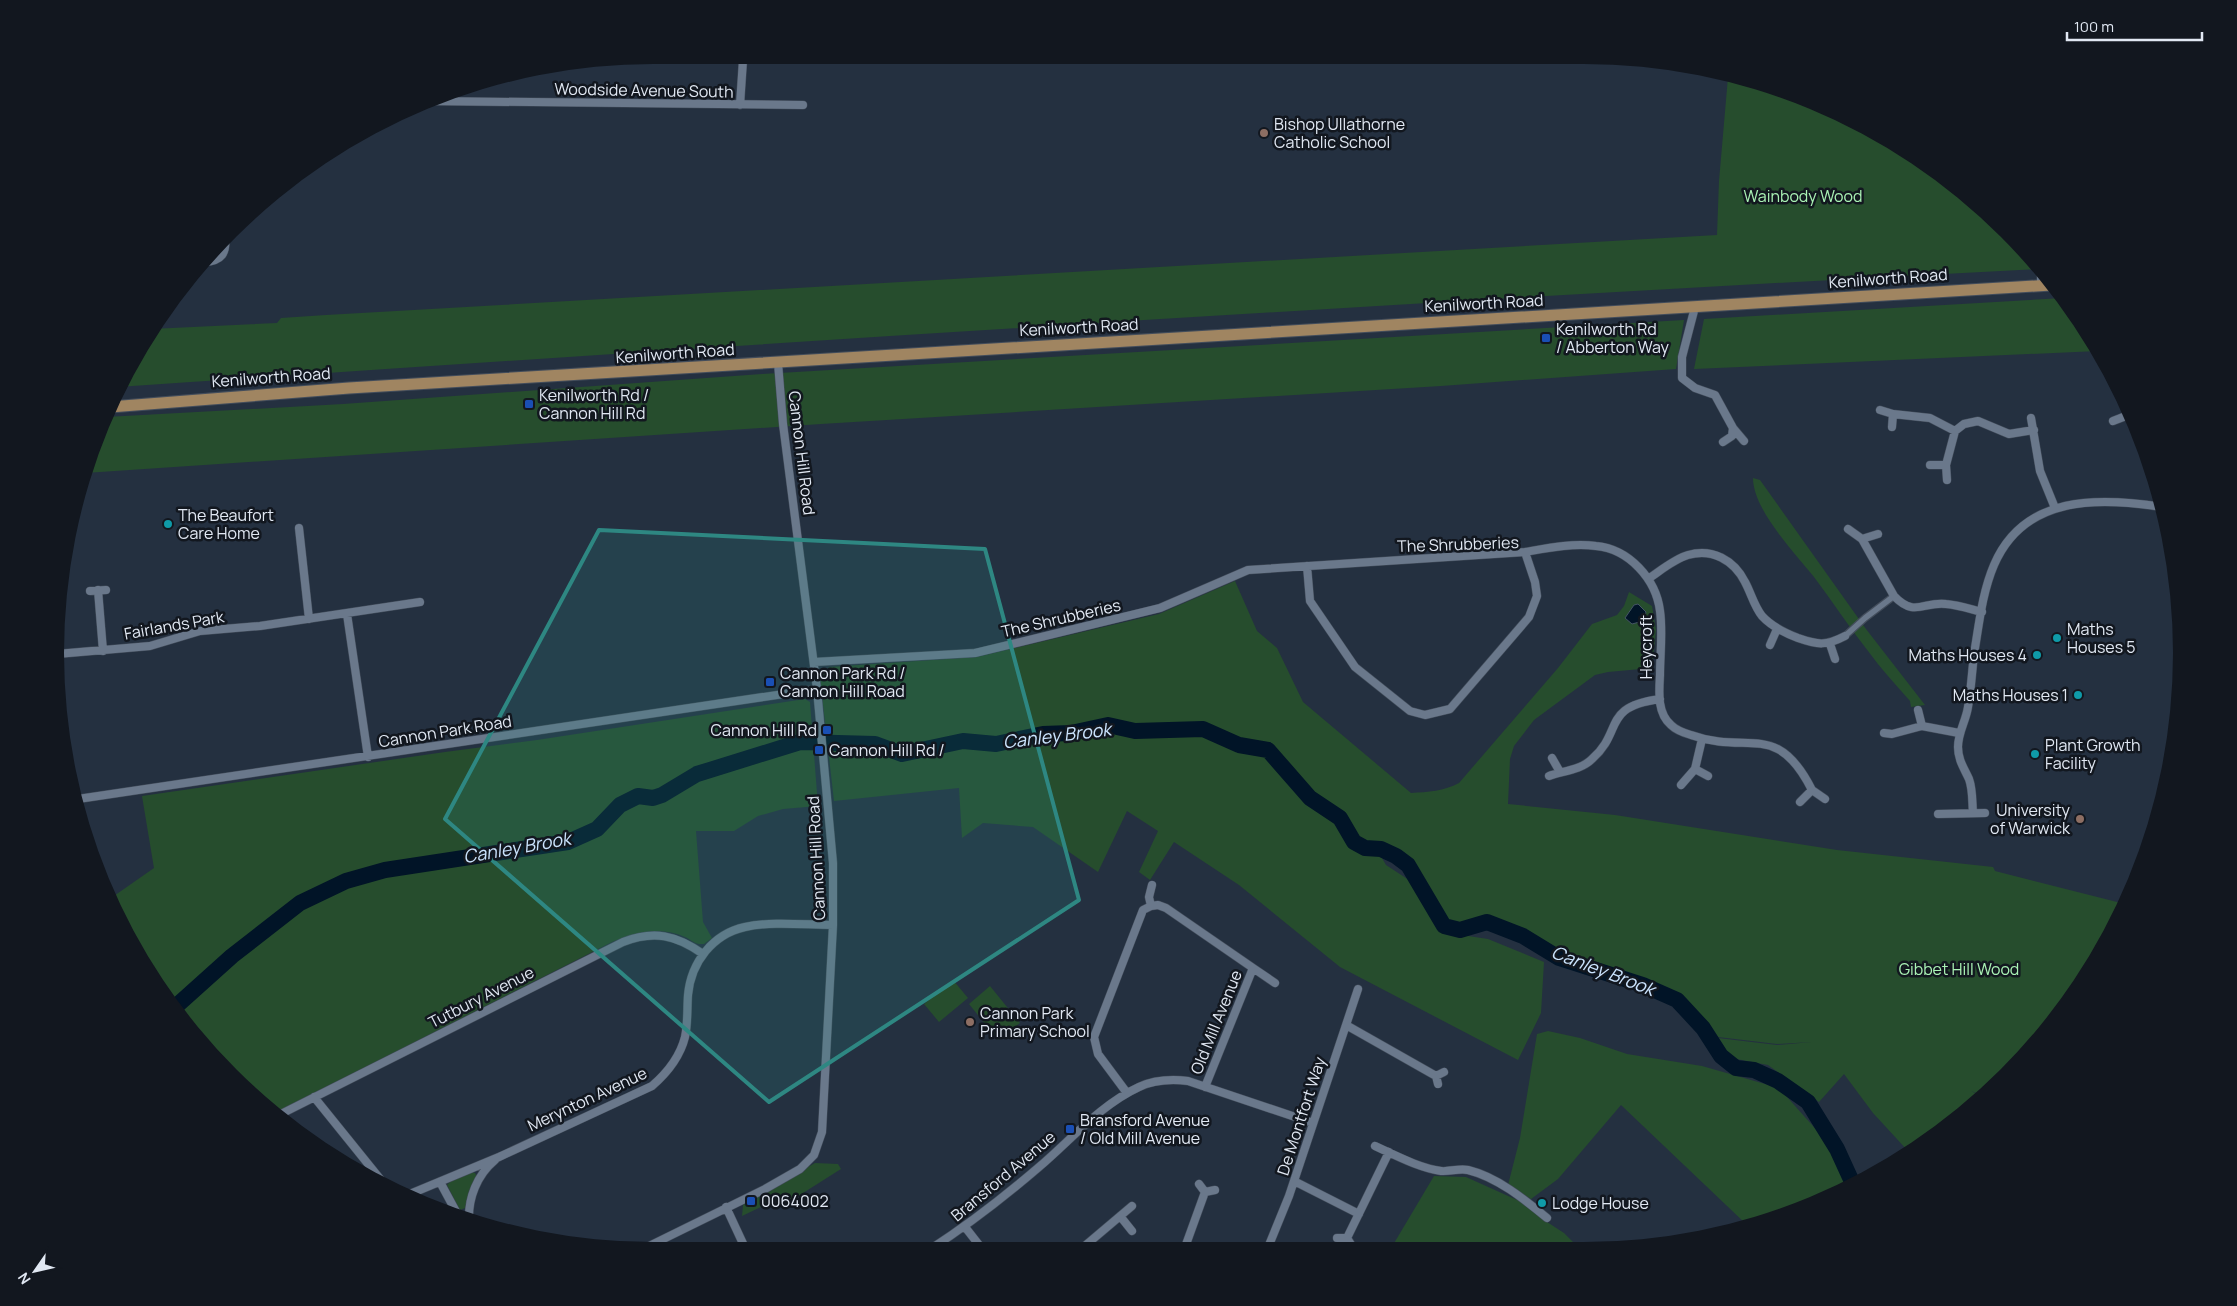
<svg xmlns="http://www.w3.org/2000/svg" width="2237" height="1306" font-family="Manrope,sans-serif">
  <rect width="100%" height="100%" fill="#243040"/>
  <!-- green -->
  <path fill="#264d2d" d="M1728 77 1776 87 1916 156 2007 230 2038 269C1398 302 758 344 118 387L151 329 277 323 281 318 326 315 1717 235 1719 181Z
    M2063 298 2081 321 2098 351 1694 369 1704 319Z
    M1684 320 1676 369 1441 386 821 424 85 473 106 417 343 404 762 374Z
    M1753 478 1760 480 1866 629 1925 705 1911 707 1910 701C1896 685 1881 669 1868 651 1849 627 1832 601 1814 577 1795 553 1753 510 1753 478Z
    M1235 581 1257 631 1277 648 1303 702 1411 793C1428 792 1444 791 1459 783L1558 668 1592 624 1617 615 1624 606 1629 592 1652 606 1656 630 1652 668 1608 672 1595 675 1534 720 1514 746 1510 759 1508 804 1615 815 1837 850 1993 867 1995 871 2125 904 2081 985 2007 1076 1982 1095 1971 1091 1981 1096 1908 1151 1873 1113 1844 1074 1819 1102 1768 1065 1731 1058 1718 1038 1777 1045 1812 1042 1777 1044 1718 1037 1700 1015 1678 996 1643 981 1558 953 1527 933 1487 917 1460 927 1445 924C1430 895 1413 847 1375 846L1386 865 1412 882 1442 932 1488 939 1544 962 1541 1013 1518 1060 1340 967 1239 885 1174 842 1150 880 1139 872 1158 831 1127 811 1098 872 1033 827 983 823 962 838 959 788 834 801 820 678 829 667 977 657 1159 614Z
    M805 699 810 702 818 806 783 809 758 816 734 831H696L703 922 712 938 704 944H699C693 943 690 939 685 937 660 926 635 933 612 942L273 1114 258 1102 179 1017 135 952 111 898 154 868 142 796 445 752 537 740Z
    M953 980 968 998 939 1022 924 1004Z
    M990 986 1020 1023 998 1040 969 1004Z
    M1548 1031 1580 1038 1627 1054 1702 1066 1779 1088 1862 1181 1776 1219 1747 1225 1621 1105 1558 1179 1531 1199 1508 1185 1520 1138 1537 1034Z
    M815 1163 838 1164 841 1169 792 1200 780 1198 742 1216 743 1205Z
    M471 1172 475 1173 477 1177 469 1191 465 1208 460 1210 447 1185 451 1181Z
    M1434 1176 1466 1177 1526 1204 1544 1220 1564 1233 1577 1246 1576 1250H1390Z"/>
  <!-- water -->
  <path fill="#011427" stroke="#445464" d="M1638 604 1646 612 1643 621 1632 624 1625 618 1634 605Z"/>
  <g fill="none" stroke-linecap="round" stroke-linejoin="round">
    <!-- river -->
    <path stroke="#011427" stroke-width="16" d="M173 1009 232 956 300 903 346 881 385 870 568 842 597 829 620 805 638 796 653 798 662 795 697 774 800 742 875 744 902 754 963 741 996 744 1043 734 1071 733 1108 725 1135 731 1203 729 1239 745 1268 750 1310 798 1340 818 1354 842 1365 848 1381 849 1396 856 1408 865 1444 926 1460 930 1487 922 1523 936 1559 958 1643 985 1677 1000 1703 1028 1721 1056 1736 1068 1754 1070 1778 1081 1808 1102 1837 1149 1853 1184"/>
    <defs>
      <path id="pedestrian" d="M1845 636 1865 618 1894 596"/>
      <path id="minor" d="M426 101 803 105
        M740 105 743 60
        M204 262C222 261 227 253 225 236
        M2041 285V272
        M1695 307 1682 357V378L1695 388 1715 395 1733 428 1732 436 1723 442
        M1880 410 1893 414 1892 427
        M1893 414 1930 418 1955 431
        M2031 418 2040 471 2055 508
        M2113 421 2131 414
        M1733 428 1744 441
        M1930 465H1946L1947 480
        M1946 465 1955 431 1964 424 1978 421 2009 434 2034 430
        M299 528 309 619
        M1848 529 1862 539 1878 534
        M1862 539 1894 596C1915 618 1924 601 1946 604 1958 605 1970 609 1982 612
        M1307 566 1310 601 1355 667 1410 711 1425 715 1450 709 1529 617 1537 596 1535 582 1525 552
        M1648 579C1660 571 1674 559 1688 555 1712 548 1734 560 1745 582 1751 593 1754 606 1762 616 1772 627 1785 633 1798 638 1818 645 1826 646 1845 636
        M98 590 103 651
        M90 591 106 590
        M347 614 368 757
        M1830 644 1835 659
        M1770 645 1777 629
        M57 654 150 646 200 631 260 626 420 602
        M814 662 975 653 1160 608 1248 570 1525 552C1548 548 1572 543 1596 546 1629 549 1656 579 1660 611 1663 632 1660 654 1660 675 1659 692 1657 713 1671 725 1676 730 1684 733 1691 735 1749 756 1776 719 1812 790
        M1918 710 1922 726 1959 733
        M1884 733 1892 734 1922 726
        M1552 758 1560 772
        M1695 769 1702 739
        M1549 776C1563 771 1581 770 1592 759 1624 731 1601 707 1660 699
        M1681 785 1695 769 1708 776
        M78 799 817 689
        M1800 802 1812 790 1825 799
        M1973 813C1972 802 1973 790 1969 779 1964 768 1958 760 1958 747 1958 732 1966 721 1968 707 1971 690 1972 672 1974 654 1979 625 1982 593 1994 565 2024 495 2098 497 2162 507
        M1938 814 1985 813
        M1151 906 1158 905 1166 908 1253 968 1205 1087
        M1253 968 1275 983
        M1346 1025 1436 1076
        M1438 1084 1436 1076 1444 1072
        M1127 1093 1098 1054 1094 1037 1143 910 1151 906 1149 897 1152 885
        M314 1097 381 1180
        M277 1116 623 942C654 930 676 935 703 954
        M1375 1146C1395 1155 1419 1168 1441 1171 1449 1172 1459 1168 1468 1170 1497 1177 1524 1199 1547 1218
        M1294 1181 1359 1214
        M440 1182 460 1219
        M1199 1184 1205 1192 1215 1190
        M410 1194 499 1157 652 1086C667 1073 680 1057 685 1037 688 1023 687 1009 688 995 691 962 713 934 745 927 773 921 805 925 833 925
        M726 1207 746 1250
        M1120 1216 1132 1231
        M469 1221C468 1198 477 1175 495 1160
        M965 1227 983 1250
        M1337 1238H1347L1352 1246
        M1347 1238 1389 1152
        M641 1250 765 1189 800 1169 814 1155 822 1132 833 925V863L817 689 783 424 778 363
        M929 1250C968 1225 1004 1197 1039 1167 1071 1140 1100 1105 1139 1087 1154 1080 1171 1079 1188 1081L1313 1123
        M1080 1250 1132 1206
        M1184 1250 1205 1192
        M1267 1250 1289 1196 1358 989"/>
      <path id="primary" d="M110 407 349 388 2051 285"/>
    </defs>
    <!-- pedestrian casing -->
    <use href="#pedestrian" stroke="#434d5b" stroke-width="8"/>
    <!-- minor casing -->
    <use href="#minor" stroke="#434d5b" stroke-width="9"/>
    <!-- primary casing -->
    <use href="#primary" stroke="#434d5b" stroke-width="13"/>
    <!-- pedestrian -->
    <use href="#pedestrian" stroke="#6a788b" stroke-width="5.5"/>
    <!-- minor -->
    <use href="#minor" stroke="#6a788b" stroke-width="8"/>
    <!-- primary -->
    <use href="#primary" stroke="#a08561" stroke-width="11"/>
  </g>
  <!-- marked area -->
  <path fill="#2e8782" fill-opacity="0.2" stroke="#2e8782" stroke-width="4" stroke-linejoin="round" d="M599 530 985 549 1079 900 769 1102 445 819Z"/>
  <!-- markers -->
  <g fill="#8d6e63" stroke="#12171f" stroke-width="2">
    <circle cx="1264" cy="133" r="5"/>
    <circle cx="2080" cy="819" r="5"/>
    <circle cx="970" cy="1022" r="5"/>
  </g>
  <g fill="#1a4fb4" stroke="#12171f" stroke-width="2">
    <rect x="1541" y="333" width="10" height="10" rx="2.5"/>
    <rect x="524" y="399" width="10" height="10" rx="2.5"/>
    <rect x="765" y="677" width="10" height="10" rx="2.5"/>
    <rect x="822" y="725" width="10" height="10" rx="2.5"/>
    <rect x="814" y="745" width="10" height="10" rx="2.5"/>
    <rect x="1065" y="1124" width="10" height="10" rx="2.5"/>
    <rect x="746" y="1196" width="10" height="10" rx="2.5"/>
  </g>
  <g fill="#0f9aa8" stroke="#12171f" stroke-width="2">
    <circle cx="168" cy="524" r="5"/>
    <circle cx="2057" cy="638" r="5"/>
    <circle cx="2037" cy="655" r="5"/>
    <circle cx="2078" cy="695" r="5"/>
    <circle cx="2035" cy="754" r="5"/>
    <circle cx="1542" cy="1203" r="5"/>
  </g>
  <g text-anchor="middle" stroke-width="5" stroke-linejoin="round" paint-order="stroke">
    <!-- street labels -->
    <g font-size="16" fill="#e1e8f3" stroke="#12171f">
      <text transform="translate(644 90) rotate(1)" y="6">Woodside Avenue South</text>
      <text transform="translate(1888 278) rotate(-4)" y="6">Kenilworth Road</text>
      <text transform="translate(1484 303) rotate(-3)" y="6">Kenilworth Road</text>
      <text transform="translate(1079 327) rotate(-3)" y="6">Kenilworth Road</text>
      <text transform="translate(675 353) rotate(-4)" y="6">Kenilworth Road</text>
      <text transform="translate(271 377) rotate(-4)" y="6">Kenilworth Road</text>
      <text transform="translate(802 453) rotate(83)" y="6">Cannon Hill Road</text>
      <text transform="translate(1458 544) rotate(-2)" y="6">The Shrubberies</text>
      <text transform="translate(1061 618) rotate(-13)" y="6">The Shrubberies</text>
      <text transform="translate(174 625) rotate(-10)" y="6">Fairlands Park</text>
      <text transform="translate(1646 647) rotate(-90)" y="6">Heycroft</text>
      <text transform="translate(445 731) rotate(-9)" y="6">Cannon Park Road</text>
      <text transform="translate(816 858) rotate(-93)" y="6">Cannon Hill Road</text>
      <text transform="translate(481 997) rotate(-27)" y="6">Tutbury Avenue</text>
      <text transform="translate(1216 1022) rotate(-68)" y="6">Old Mill Avenue</text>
      <text transform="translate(587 1099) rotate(-25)" y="6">Merynton Avenue</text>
      <text transform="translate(1301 1116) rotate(-72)" y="6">De Montfort Way</text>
      <text transform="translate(1003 1176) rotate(-40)" y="6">Bransford Avenue</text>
    </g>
    <!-- poi labels -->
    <g font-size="16" fill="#e1e8f3" stroke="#12171f" text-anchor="start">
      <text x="1274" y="130">Bishop Ullathorne<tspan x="1274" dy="18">Catholic School</tspan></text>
      <text x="1556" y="335">Kenilworth Rd<tspan x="1556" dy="18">/ Abberton Way</tspan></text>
      <text x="539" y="401">Kenilworth Rd /<tspan x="539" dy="18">Cannon Hill Rd</tspan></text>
      <text x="178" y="521">The Beaufort<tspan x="178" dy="18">Care Home</tspan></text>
      <text x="2067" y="635">Maths<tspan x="2067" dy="18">Houses 5</tspan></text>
      <text x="2027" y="661" text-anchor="end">Maths Houses 4</text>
      <text x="780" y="679">Cannon Park Rd /<tspan x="780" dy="18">Cannon Hill Road</tspan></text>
      <text x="2068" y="701" text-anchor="end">Maths Houses 1</text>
      <text x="817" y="736" text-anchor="end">Cannon Hill Rd</text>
      <text x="2045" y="751">Plant Growth<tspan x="2045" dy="18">Facility</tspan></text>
      <text x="829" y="756">Cannon Hill Rd /</text>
      <text x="2070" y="816" text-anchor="end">University<tspan x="2070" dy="18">of Warwick</tspan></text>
      <text x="980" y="1019">Cannon Park<tspan x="980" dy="18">Primary School</tspan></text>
      <text x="1080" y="1126">Bransford Avenue<tspan x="1080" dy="18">/ Old Mill Avenue</tspan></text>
      <text x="761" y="1207">0064002</text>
      <text x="1552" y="1209">Lodge House</text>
    </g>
    <!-- park labels -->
    <g font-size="16" fill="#aaf3b5" stroke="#12171f">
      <text x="1803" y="202">Wainbody Wood</text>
      <text x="1959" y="975">Gibbet Hill Wood</text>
    </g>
    <!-- water labels -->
    <g font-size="18" font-style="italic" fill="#cbe4fe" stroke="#12171f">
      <text transform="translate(1057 736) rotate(-7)" y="6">Canley Brook</text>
      <text transform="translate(517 848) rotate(-10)" y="6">Canley Brook</text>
      <text transform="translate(1603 971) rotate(21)" y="6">Canley Brook</text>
    </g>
  </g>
  <!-- crop -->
  <path d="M0 0H2237V1306H0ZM653 64H1584A589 589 0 0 1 2173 653V653A589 589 0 0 1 1584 1242H653A589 589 0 0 1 64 653V653A589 589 0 0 1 653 64Z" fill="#12171f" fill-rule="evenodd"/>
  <!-- north arrow -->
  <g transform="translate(35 1271) rotate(236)" stroke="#12171f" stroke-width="4" paint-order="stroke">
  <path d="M0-4L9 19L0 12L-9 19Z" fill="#e1e8f3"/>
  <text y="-8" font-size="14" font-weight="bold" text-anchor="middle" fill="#e1e8f3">N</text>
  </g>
  <!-- scale -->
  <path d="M2067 32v8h135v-8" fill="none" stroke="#e1e8f3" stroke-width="2.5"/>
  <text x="2074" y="32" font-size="15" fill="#e1e8f3" stroke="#12171f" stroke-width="4" paint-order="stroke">100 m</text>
</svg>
